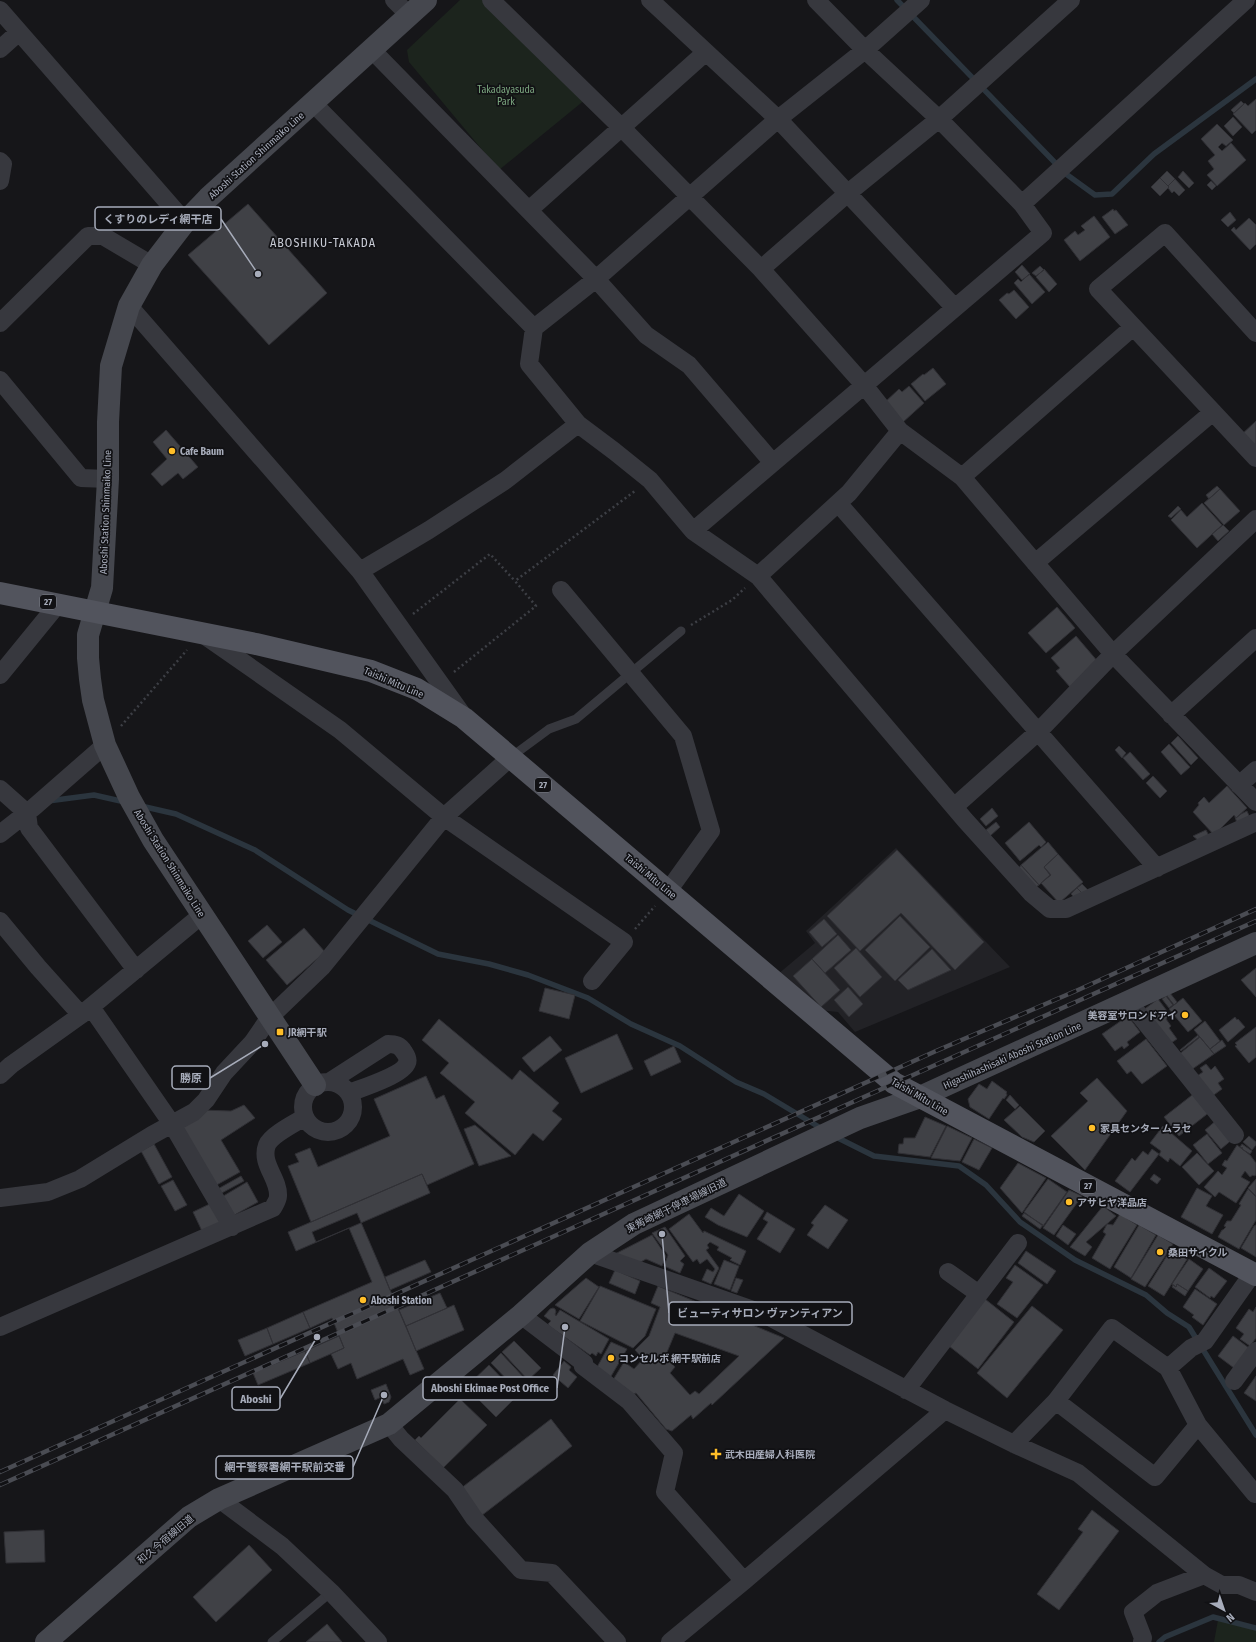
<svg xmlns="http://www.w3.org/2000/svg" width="1256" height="1642" font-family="'Fira Sans Condensed','Noto Sans JP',sans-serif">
  <rect width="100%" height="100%" fill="#161619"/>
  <!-- built -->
  <path fill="#222226" d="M896 848 1010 967 855 1032 838 1012 818 1010 777 975 815 943 806 931Z"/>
  <!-- green -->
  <path fill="#1c241d" d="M460 0H484L586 99 499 170 409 62 407 50Z
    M1218 1620 1256 1628V1642H1214Z"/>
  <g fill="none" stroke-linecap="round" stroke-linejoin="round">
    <!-- stream -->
    <path stroke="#2b353e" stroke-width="5.5" d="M897 0 1066 174 1095 195 1112 194 1154 154 1256 79
      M48 801 94 795 125 802
      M141 806 176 814 255 850 348 910 438 954 489 964 528 975 588 998 631 1024 680 1046 736 1082 764 1094 824 1130
      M834 1136 874 1156 959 1166 986 1185 1020 1222 1075 1260 1146 1295 1167 1313 1189 1327 1256 1435
      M1159 1642 1165 1637 1213 1617 1256 1628"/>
  </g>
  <!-- building -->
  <path fill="#404146" stroke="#303035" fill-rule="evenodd" d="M1256 99V130L1252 134 1233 114 1245 103 1248 106Z
    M1241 101 1244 104 1234 113 1231 110Z
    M1233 117 1242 127 1233 136 1224 126Z
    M1217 124 1233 140 1226 146 1222 143 1218 147 1222 151 1231 143 1246 160 1217 186 1207 175 1214 169 1208 161 1215 155 1201 139Z
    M1167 171 1175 179 1168 186 1160 178Z
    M1183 171 1194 183 1189 188 1178 177Z
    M1160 178 1169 187 1160 196 1151 187Z
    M1175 179 1185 190 1179 196 1174 191 1172 193 1168 188 1169 187 1168 186Z
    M1211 181 1216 186 1212 190 1207 185Z
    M248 204 327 293 269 345 188 255Z
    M1113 209 1114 211 1116 210 1128 225 1115 234 1102 217Z
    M1230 212 1236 220 1228 227 1221 220Z
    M1094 216 1110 237 1080 261 1064 240 1075 231 1078 235 1085 230 1081 226Z
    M1249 218 1256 225V244L1250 250 1231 230 1234 227 1236 230Z
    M1022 265 1030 274 1022 280 1015 272Z
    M1040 266 1044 270 1036 276 1032 273Z
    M1044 269 1057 284 1049 292 1036 277Z
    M1029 274 1045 292 1032 304 1014 283 1018 279 1021 282Z
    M1014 290 1029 307 1016 319 999 300 1007 293 1009 294Z
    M933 368 946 384 925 401 911 384 923 374 924 375Z
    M909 386 924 403 902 423 884 403 899 389 902 392Z
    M1256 421V453L1240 436Z
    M166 430 198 467 183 479 178 473 162 486 151 474 167 459 153 442Z
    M1217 486 1220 489 1209 499 1206 495Z
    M1220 489 1240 511 1224 525 1204 503Z
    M1202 503 1222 525 1197 548 1171 520 1181 510 1187 517Z
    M1178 506 1181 509 1171 518 1168 516Z
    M1223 525 1229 531 1218 541 1212 534Z
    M1057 607 1075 628 1046 653 1028 633Z
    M1076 636 1099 663 1070 687 1056 671 1060 668 1051 658Z
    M1178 736 1198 758 1191 765 1171 743Z
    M1169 744 1190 767 1181 775 1161 752Z
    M1119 746 1126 753 1122 758 1115 750Z
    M1130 752 1150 774 1143 780 1123 758Z
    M1153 776 1167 791 1160 798 1146 783Z
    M1227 786 1247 808 1236 818 1234 815 1214 835 1193 812 1199 805 1198 803 1204 797 1209 803Z
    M992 808 998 816 986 826 980 819Z
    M1247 811 1250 818 1237 823 1235 817 1236 818 1241 814Z
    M996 822 1000 827 990 836 986 830Z
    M1029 822 1046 842 1041 847 1039 845 1020 861 1005 843Z
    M1206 830 1209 836 1199 841 1193 836Z
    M1048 842 1058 854 1044 867 1050 875 1039 885 1021 865Z
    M897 850 984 942 955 970 901 913 860 951 827 916Z
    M1058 854 1083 882 1059 903 1041 883 1051 875 1044 867Z
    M1021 865 1039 885 1036 887 1019 868Z
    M1082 884 1088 890 1083 894 1077 888Z
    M1077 888 1083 894 1075 898 1071 894Z
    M900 916 930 947 895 981 865 950Z
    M824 919 837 934 822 947 809 932Z
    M267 925 282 942 263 958 248 941Z
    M304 928 325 952 287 985 266 960Z
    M838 935 851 950 825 973 812 959Z
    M856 948 882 977 860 997 834 968Z
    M932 949 951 970 908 990 898 980Z
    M812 959 840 990 821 1007 793 976Z
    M1256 968V997L1241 980Z
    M848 987 863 1004 849 1017 834 1000Z
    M545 988 575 995 569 1019 539 1011Z
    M1170 993 1177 1002 1174 1005 1167 996Z
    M1166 996 1173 1005 1169 1008 1162 999Z
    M1183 998 1202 1021 1188 1032 1169 1009Z
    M1158 999 1170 1015 1166 1019 1171 1026 1169 1028 1177 1039 1168 1045 1142 1011Z
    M1128 1016 1140 1032 1127 1042 1129 1045 1124 1049 1122 1046 1115 1051 1102 1034Z
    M1235 1017 1237 1020 1238 1019 1245 1027 1228 1042 1219 1030Z
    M439 1019 512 1080 520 1070 559 1103 552 1111 562 1119 543 1141 533 1133 515 1155 465 1113 475 1102 440 1073 449 1063 422 1040Z
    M1205 1021 1220 1041 1210 1049 1194 1030Z
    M1256 1027V1057L1249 1063 1235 1046 1237 1045 1235 1043Z
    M617 1034 633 1069 581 1093 565 1058Z
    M1198 1035 1199 1037 1181 1051 1180 1050Z
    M550 1036 562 1050 534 1072 522 1058Z
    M1200 1037 1214 1054 1191 1070 1177 1056Z
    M1146 1039 1167 1066 1142 1084 1131 1071 1127 1074 1117 1061Z
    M1222 1040 1226 1046 1214 1054 1210 1049Z
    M674 1046 681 1062 651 1076 644 1061Z
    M1206 1064 1211 1070 1215 1066 1224 1079 1218 1083 1222 1089 1211 1097 1197 1076 1203 1072 1200 1068Z
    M426 1076 436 1099 444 1095 474 1164 427 1185 422 1174 311 1222 288 1166 299 1162 295 1154 310 1148 318 1167 390 1136 374 1099Z
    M1097 1078 1127 1111 1085 1170 1051 1136 1088 1101 1080 1093Z
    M992 1081 1007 1092 1006 1093 1007 1095 1004 1099 1003 1098 989 1119 970 1107 968 1099 979 1084 987 1089Z
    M1196 1092 1211 1111 1179 1136 1164 1117Z
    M1010 1095 1019 1105 1015 1109 1006 1100Z
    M244 1105 255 1118 221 1140 240 1172 213 1187 180 1130 201 1110 231 1111Z
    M1020 1106 1045 1131 1034 1142 1022 1137 1004 1120Z
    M925 1117 946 1126 930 1157 898 1153 899 1144H903L904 1138H915Z
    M1218 1119 1234 1138 1221 1149 1205 1130Z
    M475 1125 511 1156 479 1166 464 1129Z
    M947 1126 972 1138 960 1161 931 1158Z
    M1163 1126 1192 1151 1180 1166 1170 1158 1168 1162 1159 1155 1161 1151 1150 1143Z
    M1207 1134 1222 1153 1208 1164 1193 1145Z
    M1249 1136 1256 1142V1145L1252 1150 1243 1142Z
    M974 1139 992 1148 979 1170 962 1162Z
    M154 1144 172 1177 159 1184 141 1151Z
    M1242 1144 1252 1151 1250 1154 1242 1149 1243 1148 1240 1147Z
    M1237 1145 1250 1155 1256 1163V1175L1254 1176 1253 1175 1250 1177 1245 1171 1241 1177 1250 1182 1236 1203 1219 1192 1215 1197 1204 1187 1218 1171 1222 1175 1227 1168 1222 1165 1225 1160 1227 1161Z
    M1152 1149 1159 1154 1130 1192 1115 1181 1132 1158 1135 1161 1143 1151 1148 1155Z
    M1197 1153 1214 1171 1199 1185 1182 1167Z
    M1018 1163 1046 1178 1022 1213 1000 1188Z
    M422 1174 430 1193 296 1251 288 1232Z
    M1154 1174 1161 1179 1157 1184 1150 1179Z
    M241 1176 244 1181 218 1195 216 1190Z
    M1048 1179 1067 1192 1043 1226 1024 1212Z
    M1256 1179V1196L1248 1188Z
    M173 1180 187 1205 175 1211 161 1186Z
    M247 1182 258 1202 231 1217 220 1198Z
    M1197 1188 1212 1196 1206 1206 1223 1215 1212 1234 1181 1217Z
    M1248 1189 1256 1197V1220L1239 1249 1218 1237 1222 1230H1223L1226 1227 1224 1226 1227 1221H1231L1241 1205 1239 1204Z
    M1069 1190 1082 1196 1054 1235 1043 1228Z
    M739 1194 764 1211 747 1237 718 1225 705 1217 711 1208 724 1216Z
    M216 1201 225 1220 202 1231 193 1212Z
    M825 1205 848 1220 828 1249 807 1235 814 1225 811 1223Z
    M1103 1206 1116 1216 1086 1242 1092 1247 1085 1256 1070 1247Z
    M767 1212 795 1229 780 1253 757 1239 768 1222 763 1219Z
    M357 1213 424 1369 410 1375 403 1359 357 1379 351 1363 338 1369 331 1354 344 1348 332 1318 310 1328 303 1312 372 1282 349 1228 316 1242 312 1232Z
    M1024 1213 1043 1225 1040 1229 1022 1216Z
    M689 1214 703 1233 704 1231 746 1251 740 1265 730 1260 732 1258 717 1250 719 1247 710 1242 707 1245 709 1248 706 1250 719 1268 711 1284 702 1280 707 1269 713 1272 715 1269 707 1259 700 1264 697 1259 693 1262 669 1229Z
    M1120 1214 1137 1225 1110 1269 1092 1258 1106 1234 1103 1232 1107 1224 1113 1225Z
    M1063 1225 1076 1234 1068 1245 1056 1236Z
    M1139 1225 1156 1235 1131 1278 1114 1267Z
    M1256 1225V1257L1241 1248 1254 1226Z
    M665 1227 685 1256 680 1261 684 1264 680 1273 664 1266 668 1255 652 1233Z
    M652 1235 666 1256 662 1266 646 1259 639 1263 615 1254Z
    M1158 1235 1173 1244 1145 1287 1131 1279Z
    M1173 1246 1189 1256 1164 1296 1148 1286Z
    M1026 1251 1056 1271 1047 1284 1018 1263Z
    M1189 1259 1203 1269 1188 1291 1177 1284 1176 1287 1172 1284Z
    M425 1260 431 1272 390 1290 385 1277Z
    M724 1260 739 1266 730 1290 714 1284Z
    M1015 1265 1043 1285 1017 1318 997 1304 1013 1282 1006 1278Z
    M1209 1268 1227 1281 1214 1298 1211 1296 1210 1298 1195 1287Z
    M615 1270 640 1281 635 1294 609 1283Z
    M586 1278 599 1287 579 1319 555 1305Z
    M736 1278 743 1280 737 1293 731 1291Z
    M1177 1284 1188 1291 1185 1296 1172 1287 1173 1285 1176 1287Z
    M600 1286 656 1309 645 1336 633 1348 580 1321Z
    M658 1286 784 1338 712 1405 711 1403 693 1419 691 1415 672 1431 666 1429 636 1393 632 1395 625 1387 623 1388 613 1380 624 1362 634 1369 643 1359 635 1350 649 1336 660 1307 651 1303ZM675 1333 739 1356 699 1394 695 1391 690 1395 670 1373 675 1367 665 1357Z
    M1195 1289 1217 1304 1203 1325 1192 1317 1194 1315 1183 1307Z
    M440 1293 447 1308 406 1326 399 1310Z
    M985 1299 1014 1322 978 1369 949 1346Z
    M454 1305 464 1330 416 1351 406 1326Z
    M1032 1306 1063 1330 1007 1398 977 1373Z
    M1256 1307V1338L1250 1346 1240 1339 1244 1334 1236 1328 1249 1309 1253 1312Z
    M553 1308 555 1309 556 1312 555 1314 556 1316 560 1310 609 1339 601 1354 598 1352 596 1356 592 1353 590 1355 549 1326 548 1324 551 1321 544 1316 550 1309Z
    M303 1312 310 1328 273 1344 267 1328Z
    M267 1328 273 1344 245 1356 238 1340Z
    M339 1336 344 1348 310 1363 305 1351Z
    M1233 1336 1249 1348 1234 1368 1218 1356Z
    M514 1341 541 1368 528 1380 502 1352Z
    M611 1342 627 1349 610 1378 596 1369Z
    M305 1351 310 1363 258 1385 253 1373Z
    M501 1353 527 1381 517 1390 491 1363Z
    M564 1361 571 1367 569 1370 577 1377 568 1388 553 1375Z
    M489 1365 518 1395 496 1417 466 1387Z
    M1256 1376V1401L1244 1393Z
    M386 1384 391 1397 389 1402 384 1404 381 1397 375 1400 371 1390Z
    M460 1399 487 1425 443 1468 415 1440 419 1436 421 1438Z
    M551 1419 572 1446 481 1516 460 1489Z
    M1092 1510 1119 1531 1059 1610 1037 1594 1083 1532 1078 1529Z
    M44 1530 45 1562 6 1563 4 1532Z
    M249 1545 272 1570 216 1622 193 1597Z
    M327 1624 342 1642H306Z"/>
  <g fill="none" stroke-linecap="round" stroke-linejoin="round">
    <!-- path -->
    <path stroke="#3d3f45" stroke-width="2.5" stroke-dasharray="2 3" stroke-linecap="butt" d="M413 614 490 554 515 581
      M691 625 732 600 745 588
      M454 672 536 606 515 581 635 491
      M121 726 187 650
      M635 929 655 906"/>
    <!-- lane -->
    <path stroke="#37383e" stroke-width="9" d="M511 757 549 729 576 719 681 631
      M272 1642 331 1592"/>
    <!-- street -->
    <path stroke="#37383e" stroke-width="18" d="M394 0 409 15
      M491 0 621 127 761 269 864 385 900 431 962 477 1113 654 1256 802
      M650 0 778 119 955 308
      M0 10 185 222
      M0 49 19 32
      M371 49 596 279 646 335 689 365 773 463
      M313 103 534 328
      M0 161 3 164 0 181
      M1022 204 1246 0
      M529 210 706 52
      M761 269 848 193 939 119 1071 0
      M129 306 360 571 462 714
      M0 323 88 236H103L152 265
      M1256 333 1165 233 1098 289 1256 458
      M0 380 81 478 108 479
      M578 424 614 451 650 480 693 531 1043 233 1022 204 939 119 865 50 816 0
      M962 477 1133 327
      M838 503 1157 868
      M693 531 758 576 965 820 1031 893 1050 909H1066L1256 822
      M1035 563 1213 412
      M360 571 429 530 506 480 578 424 529 364 534 328 596 279 778 119 865 50 921 0
      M758 576 849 493 900 431
      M561 590 683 736 711 831 668 891
      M204 635 340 730 444 817 624 942 592 981
      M0 675 58 604
      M1171 715 1256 638
      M1239 785 1256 770
      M0 789 27 813 29 828 136 970
      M954 807 1038 732 1113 654 1256 519
      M0 834 33 808 105 745
      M0 921 38 967 81 1015
      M1129 1002 1235 1135
      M91 1007 172 1124 232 1227
      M0 1075 11 1065 81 1015 203 914
      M303 1107a25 25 0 1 1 50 0a25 25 0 1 1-50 0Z
      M329 1082 388 1044C395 1044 400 1045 404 1052 406 1055 409 1059 407 1063 403 1075 362 1088 349 1093
      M0 1198 48 1192 80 1179 152 1135 194 1112 206 1100 224 1073 252 1043 270 1017 322 967 444 817 511 757
      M590 1253 762 1313 945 1410 1014 1444 1078 1473 1204 1575 1222 1585H1239L1256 1592
      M948 1272 979 1294
      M521 1315 584 1363 583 1366 629 1401 674 1453 665 1492 744 1581
      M0 1327 273 1208C275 1204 278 1200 278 1196 279 1178 260 1164 267 1145 271 1135 295 1123 305 1117
      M1168 1368 1191 1348 1205 1341 1253 1273
      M1234 1381 1256 1351
      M906 1390 1018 1243
      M1056 1401 1155 1477 1198 1425
      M389 1424 401 1439 455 1490 474 1518 521 1570 552 1573 617 1642
      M1014 1444 1056 1401 1112 1328 1168 1368 1198 1425 1255 1494
      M219 1499 282 1546 331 1592 378 1642
      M670 1642 744 1581 945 1410
      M1142 1642 1143 1638 1133 1612 1157 1593 1204 1575"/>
    <!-- secondary -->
    <path stroke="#45474e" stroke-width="22" d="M315 1085 153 840 129 797 105 745 93 700 90 679 88 658V635L102 588 108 479V422L111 366 129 306 152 265 185 222 208 198 426 0
      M46 1642 189 1517 219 1499 389 1424 521 1315 590 1253 634 1224 860 1118 920 1097 1256 943"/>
    <!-- primary -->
    <path stroke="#52545d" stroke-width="22" d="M0 593 256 644 371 671 417 689 464 718 894 1083 1256 1275"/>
    <defs>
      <path id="rail" d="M0 1472 936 1051 1078 990 1256 909
        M0 1485 1256 921"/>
    </defs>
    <!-- rail casing -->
    <use href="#rail" stroke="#4a4c53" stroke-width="4.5"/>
    <!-- rail -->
    <use href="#rail" stroke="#111114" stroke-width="3" stroke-dasharray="9" stroke-linecap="butt"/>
  </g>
  <!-- markers -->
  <g fill="#ffbe28" stroke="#111114" stroke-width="1.5">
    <circle cx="172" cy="451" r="4"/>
    <circle cx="1185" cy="1015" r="4"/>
    <rect x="276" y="1028" width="8" height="8" rx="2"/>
    <circle cx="1092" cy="1128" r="4"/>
    <circle cx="1069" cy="1202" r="4"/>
    <circle cx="1160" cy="1252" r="4"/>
    <circle cx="363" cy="1300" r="4"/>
    <circle cx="611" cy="1358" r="4"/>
    <path d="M714 1448h4v4h4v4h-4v4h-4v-4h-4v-4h4z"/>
  </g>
  <g text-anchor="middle" stroke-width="3.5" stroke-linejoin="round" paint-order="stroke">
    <!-- shield labels -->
    <g fill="#111114" stroke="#7a7e88" stroke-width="1">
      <rect x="40" y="595" width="16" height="14" rx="3"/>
      <rect x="535" y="778" width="16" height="14" rx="3"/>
      <rect x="1080" y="1179" width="16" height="14" rx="3"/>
    </g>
    <g font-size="9" font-weight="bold" fill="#a7acba">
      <text x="48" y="605">27</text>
      <text x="543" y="788">27</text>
      <text x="1088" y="1189">27</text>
    </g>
    <!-- park labels -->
    <g font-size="10" fill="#7ca780" stroke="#111114">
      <text x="506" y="93">Takadayasuda<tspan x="506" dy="12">Park</tspan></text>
    </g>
    <!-- street labels -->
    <g font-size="10" fill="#a7acba" stroke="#111114">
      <text transform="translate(256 155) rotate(-42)" y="4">Aboshi Station Shinmaiko Line</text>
      <text transform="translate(105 512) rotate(-88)" y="4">Aboshi Station Shinmaiko Line</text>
      <text transform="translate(394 682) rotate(23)" y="4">Taishi Mitu Line</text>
      <text transform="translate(170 863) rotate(58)" y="4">Aboshi Station Shinmaiko Line</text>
      <text transform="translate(651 876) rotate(40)" y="4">Taishi Mitu Line</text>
      <text transform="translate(1012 1055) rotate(-24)" y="4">Higashihashisaki Aboshi Station Line</text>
      <text transform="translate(920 1096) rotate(30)" y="4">Taishi Mitu Line</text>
      <text transform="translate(676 1205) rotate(-26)" y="4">東觜崎網干停車場線旧道</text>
      <text transform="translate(165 1539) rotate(-40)" y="4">和久今宿線旧道</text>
    </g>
    <!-- poi labels -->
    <g font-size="10" font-weight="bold" fill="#a7acba" stroke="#111114" text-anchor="start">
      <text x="180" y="455">Cafe Baum</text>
      <text x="1177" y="1019" text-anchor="end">美容室サロンドアイ</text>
      <text x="288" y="1036">JR網干駅</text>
      <text x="1100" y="1132">家具センター ムラセ</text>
      <text x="1077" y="1206">アサヒヤ洋品店</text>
      <text x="1168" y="1256">桑田サイクル</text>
      <text x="371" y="1304">Aboshi Station</text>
      <text x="619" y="1362">コンセルボ 網干駅前店</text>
      <text x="725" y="1458">武木田産婦人科医院</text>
    </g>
    <!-- quarter labels -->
    <g font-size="12" letter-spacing="1" fill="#c8cbd5" stroke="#111114">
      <text x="323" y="247">ABOSHIKU-TAKADA</text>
    </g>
  </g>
  <!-- callouts -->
  <path fill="none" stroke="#a7acba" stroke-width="1.5" d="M258 274L221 219M265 1044L210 1078M662 1234L669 1313M565 1327L557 1388M317 1337L280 1399M384 1395L353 1467"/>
  <g fill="#a7acba" stroke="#111114" stroke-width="1.5">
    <circle cx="258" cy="274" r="4"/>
    <circle cx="265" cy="1044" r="4"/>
    <circle cx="662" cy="1234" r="4"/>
    <circle cx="565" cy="1327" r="4"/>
    <circle cx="317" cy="1337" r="4"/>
    <circle cx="384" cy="1395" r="4"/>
  </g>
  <g fill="#111114" stroke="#a7acba" stroke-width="1.5">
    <rect x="95" y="207" width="126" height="23" rx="4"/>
    <rect x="172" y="1066" width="38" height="23" rx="4"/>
    <rect x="669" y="1302" width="183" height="23" rx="4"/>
    <rect x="423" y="1377" width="134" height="23" rx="4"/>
    <rect x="232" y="1387" width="48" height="23" rx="4"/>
    <rect x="216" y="1456" width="137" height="23" rx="4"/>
  </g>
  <g font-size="11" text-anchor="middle" font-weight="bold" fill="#a7acba">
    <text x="158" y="223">くすりのレディ網干店</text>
    <text x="191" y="1082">勝原</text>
    <text x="760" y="1317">ビューティサロン ヴァンティアン</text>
    <text x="490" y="1392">Aboshi Ekimae Post Office</text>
    <text x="256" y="1403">Aboshi</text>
    <text x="285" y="1471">網干警察署網干駅前交番</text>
  </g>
  <!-- north arrow -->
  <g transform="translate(1224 1610) rotate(140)" stroke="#111114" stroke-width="3" paint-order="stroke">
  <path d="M0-3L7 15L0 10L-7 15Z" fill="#a7acba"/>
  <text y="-6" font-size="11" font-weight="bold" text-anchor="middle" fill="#a7acba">N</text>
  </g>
</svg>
